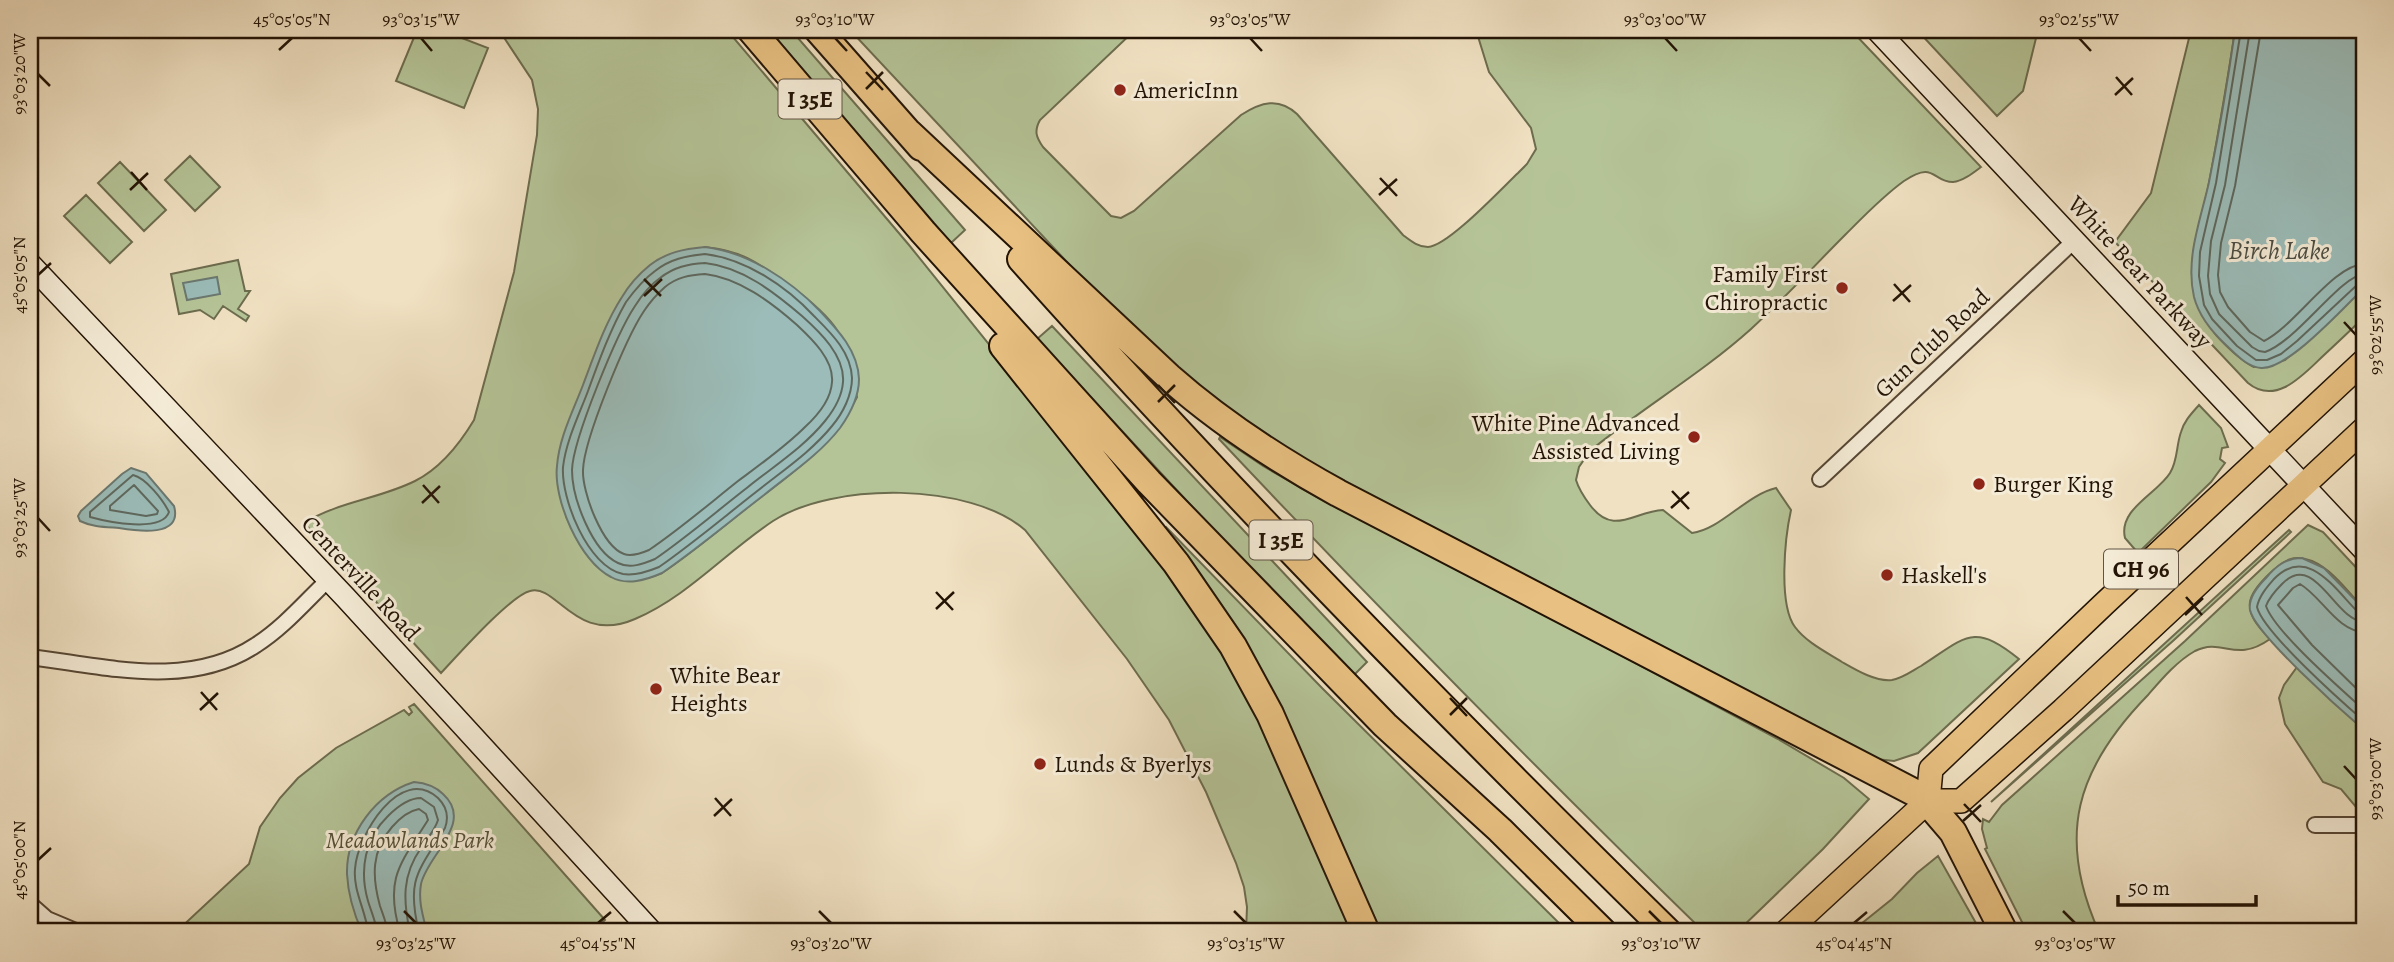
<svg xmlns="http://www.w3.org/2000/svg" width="2394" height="962" font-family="Alegreya,serif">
  <rect width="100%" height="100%" fill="#f0e1c2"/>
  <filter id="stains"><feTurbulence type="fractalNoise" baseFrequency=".00286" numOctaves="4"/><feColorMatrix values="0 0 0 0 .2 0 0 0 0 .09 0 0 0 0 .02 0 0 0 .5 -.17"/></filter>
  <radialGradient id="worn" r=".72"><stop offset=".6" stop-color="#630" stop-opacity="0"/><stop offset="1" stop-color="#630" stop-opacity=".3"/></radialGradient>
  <!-- green -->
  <path fill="#b5c497" stroke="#6c6c4e" stroke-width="2" fill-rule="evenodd" d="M417 30H441L488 48 464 108 396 81Z
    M499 30H727L909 245 1148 542 1202 617 1252 703 1354 932H1246L1247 907 1244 887 1236 863 1206 792 1169 720 1127 659 1025 530C970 482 833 482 773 521 726 552 687 597 635 619 575 645 557 583 530 591 510 596 458 655 441 673L304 523C340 501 379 499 415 481 441 468 459 445 474 420L514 272 537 135 538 109 532 80ZM705 247C720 249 733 251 747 258 771 270 828 310 839 334 848 352 851 377 857 397 834 446 789 475 748 507 719 530 692 553 662 573 608 596 586 561 566 516L591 364 621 299Z
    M769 30H791L965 230 951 243Z
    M850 30H1135L1040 120C1034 131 1036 137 1043 147L1111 216 1121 218 1134 211 1241 115C1261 102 1279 97 1297 114L1403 235C1411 241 1418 247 1428 247 1448 246 1501 189 1518 173L1527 164 1536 149 1531 128 1489 72 1476 30H1851L1981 167C1973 173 1963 181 1953 182 1932 182 1935 160 1904 181 1883 196 1864 216 1845 235 1814 266 1784 299 1751 329 1701 374 1642 408 1590 451L1579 467 1576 480C1579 490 1584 497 1590 505 1614 537 1634 511 1663 510L1692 533C1720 530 1746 495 1776 488L1791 510C1785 537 1778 604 1795 627 1806 642 1826 652 1842 662 1856 670 1876 682 1892 680 1903 678 1912 671 1921 666 1966 637 1973 622 2019 659L1918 753 1894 761 1876 759 1376 505 1202 395 1082 278Z
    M1917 30H2038L2023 91 1997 116Z
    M2191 30H2235C2228 79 2219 129 2210 178 2199 238 2172 282 2217 336 2228 348 2240 360 2254 367L2285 360 2364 288V317C2351 330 2337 343 2323 356 2303 375 2276 406 2248 383L2115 242 2151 193Z
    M190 156 220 187 195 211 165 180Z
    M120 162 166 210 144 231 98 183Z
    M86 195 132 242 110 263 64 216Z
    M238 260 245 291H250L238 309 249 316 246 321 223 306 214 319 200 310 179 314 171 274Z
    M1052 326 1367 662 1354 675 1198 513 1037 339Z
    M2199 405 2221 428 2228 447 2222 448 2220 459 2225 463 2211 482 2138 553 2125 538C2118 509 2157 494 2170 473 2178 460 2176 446 2181 432 2184 421 2192 413 2199 405Z
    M1220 437 1263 466 1326 502 1585 636 1778 739 1844 778 1869 799 1823 849 1737 932H1704C1539 771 1377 607 1219 439Z
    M2308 525 2323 532 2364 576V609C2349 593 2333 570 2312 561 2306 559 2297 557 2291 559 2278 563 2252 588 2250 602 2248 617 2261 629 2270 639 2235 664 2223 637 2195 651 2177 661 2161 680 2148 695 2076 769 2056 836 2099 932H2027L1985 849 1987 848 1982 829 1983 819 1989 822 2002 805 2185 641Z
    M1166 527 1323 689 1568 932H1378L1162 530Z
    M2289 530 2291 532 2174 640 1991 802Z
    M2297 667 2364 730V811L2356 807 2341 789 2323 782 2285 724 2279 698 2284 685Z
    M414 704 605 920 596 928 598 932H176L249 864 260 827 280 798 298 778 336 748 404 710 409 715 412 712 409 707Z
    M1938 856 1981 932H1851L1892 899 1917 873Z"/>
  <!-- water -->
  <path fill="#9bbcb8" stroke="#6b7870" stroke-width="2" d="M2235 30H2364V288C2344 307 2288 370 2261 368 2247 367 2236 354 2226 345 2212 332 2199 316 2194 297 2185 258 2201 219 2209 182 2219 132 2228 80 2235 30Z
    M705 247C748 252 790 280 820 311 838 330 858 351 859 379 859 396 850 414 840 428 820 454 790 474 764 495 730 521 697 549 662 573 646 580 627 586 611 577 580 562 553 499 557 466 559 438 573 411 583 385 594 356 605 323 622 297 629 285 639 274 650 265 667 252 684 249 705 247Z
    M217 277 220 294 187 300 183 283Z
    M131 468 146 473 174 506C183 538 137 531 119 528 106 527 92 527 80 521L78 516 81 511 122 474Z
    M2302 558 2324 568 2364 609V730C2343 712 2255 634 2250 610 2248 598 2258 586 2266 578 2276 566 2286 558 2302 558Z
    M414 782C426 783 435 786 443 794 475 823 427 855 421 884 418 901 423 916 427 932H362C354 914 348 894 347 874 346 833 376 794 414 782Z"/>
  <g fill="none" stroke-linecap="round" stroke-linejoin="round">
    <!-- shore -->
    <path stroke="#5e685e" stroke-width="2" d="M2241 30 2216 183 2200 252 2199 276 2204 305 2212 319 2237 346 2256 360H2267L2281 354 2297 341 2357 285 2364 283
      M2250 30 2225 185 2211 241 2208 276 2210 294 2219 314 2252 347 2259 351 2265 352C2297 341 2340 276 2364 274
      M2261 30 2235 186 2221 243 2218 275 2220 292 2228 307 2250 332 2264 341C2295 326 2333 265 2364 264
      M705 254C746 259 786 286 814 316 831 333 851 352 852 378 852 395 843 413 832 426 811 452 782 471 756 492 724 517 692 544 659 567 647 572 635 576 623 574 588 567 561 499 563 467 566 441 579 415 588 391 599 361 610 330 626 302 634 291 644 279 655 271 670 259 686 256 705 254Z
      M705 263C742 267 774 292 802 316 820 332 845 356 843 382 842 396 834 410 825 421 804 447 774 466 748 487 717 511 687 537 655 559 643 564 630 569 618 563 592 551 572 498 572 470 573 439 617 333 635 306 642 295 650 285 660 278 674 267 688 264 705 263Z
      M705 274C739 278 771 302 797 325 812 339 834 360 832 382 831 399 817 416 805 427 785 447 761 464 738 481 709 504 680 529 649 550 642 553 632 557 624 554 602 546 582 492 583 470 584 439 626 338 644 311 650 302 657 294 665 287 677 277 690 275 705 274Z
      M133 475C146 478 163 500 169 512 162 533 108 522 90 517V512Z
      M134 485 158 511 157 514 146 516 110 510V506Z
      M2364 613 2357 611C2334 588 2307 545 2274 579 2267 587 2259 596 2257 607 2263 632 2342 702 2364 721
      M2364 622C2334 620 2315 550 2282 584 2275 591 2269 598 2266 606 2275 632 2341 689 2364 710
      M2364 632C2337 631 2322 597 2300 584L2293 588 2278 605 2312 645 2364 696
      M368 932C366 911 353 891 355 869 357 836 400 764 438 798 447 807 449 817 445 828 418 872 406 879 419 932
      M377 932C376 922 371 911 368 901 359 870 365 838 388 816 397 807 408 798 421 798L434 807 438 820C435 830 427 839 421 848 402 875 403 901 410 932
      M387 932C387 923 383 915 380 906 372 877 371 851 392 827 399 819 408 811 419 809L426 814 428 820C401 863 384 878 400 932"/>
    <defs>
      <path id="street" d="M1820 479 2075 240
        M30 657C105 666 188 690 256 645 283 628 305 602 328 580
        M2315 825H2364
        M30 904 47 919 78 932"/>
      <path id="secondary" d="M1877 30 2364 550
        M30 264 346 598 652 932"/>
      <path id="primary" d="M1928 801H1961L2063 710 2364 429
        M1786 932 1928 801 1931 769 2104 604 2364 361"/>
      <path id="highway" d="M751 30 923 232 1149 482 1385 725 1500 830 1603 932
        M818 30 921 147
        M909 133 1169 377C1221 423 1278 460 1338 493L1923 797 1953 832 2004 932
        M1021 259C1228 491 1446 714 1668 932
        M1003 346 1176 563 1233 646 1270 714 1366 932"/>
    </defs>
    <!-- street casing -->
    <use href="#street" stroke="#564634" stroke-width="18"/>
    <!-- secondary casing -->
    <use href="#secondary" stroke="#221305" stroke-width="24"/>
    <!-- primary casing -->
    <use href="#primary" stroke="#221305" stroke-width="26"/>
    <!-- highway casing -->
    <use href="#highway" stroke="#221305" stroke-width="30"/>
    <!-- street -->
    <use href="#street" stroke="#f5ecd7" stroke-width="14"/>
    <!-- secondary -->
    <use href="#secondary" stroke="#f5ecd7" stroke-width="21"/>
    <!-- primary -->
    <use href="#primary" stroke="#e8c081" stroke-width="23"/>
    <!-- highway -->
    <use href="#highway" stroke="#e8c081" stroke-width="26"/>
  </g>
  <!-- ticks -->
  <path fill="none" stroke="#221305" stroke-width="2.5" d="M421 38 432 51M835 38 847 51M1250 38 1262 51M1665 38 1677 51M2079 38 2091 51M279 50 292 38M866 72 883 90M38 74 50 86M2116 77 2132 95M866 89 883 72M2115 95 2133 78M131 172 147 190M1380 178 1397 196M130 190 148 173M1379 195 1397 179M38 275 51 263M644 279 661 296M1894 284 1910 302M644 296 662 279M1893 301 1911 285M2344 322 2356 335M1158 385 1175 403M1158 402 1175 385M423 485 439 503M1672 491 1689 509M422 503 440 486M1671 508 1689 492M38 518 50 531M936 592 953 610M2186 597 2202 615M936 609 954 592M2185 615 2203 598M201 692 217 710M1450 698 1467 716M200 710 218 693M1450 715 1467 698M2344 766 2356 779M715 798 731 816M1964 804 1981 822M714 816 732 799M1963 821 1981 805M38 860 51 848M404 911 416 923M819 911 831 923M1234 911 1246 923M1649 911 1661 923M2063 911 2075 923M598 923 611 912M1854 923 1867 912"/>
  <!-- markers -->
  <g fill="#8f2418" stroke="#f5ecd7" stroke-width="2.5">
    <circle cx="1120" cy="90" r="7"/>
    <circle cx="1842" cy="288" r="7"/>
    <circle cx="1694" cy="437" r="7"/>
    <circle cx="1979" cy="484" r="7"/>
    <circle cx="1887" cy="575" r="7"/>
    <circle cx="656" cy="689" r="7"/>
    <circle cx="1040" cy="764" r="7"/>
  </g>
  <g text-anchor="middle" stroke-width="6" stroke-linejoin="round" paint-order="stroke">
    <!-- shield labels -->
    <g fill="#f5ecd7" stroke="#615444" stroke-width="2">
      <rect x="778.5" y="79.5" width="63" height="39" rx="5"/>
      <rect x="1249.5" y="520.5" width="63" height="39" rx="5"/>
      <rect x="2104" y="549.5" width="74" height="39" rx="5"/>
    </g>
    <g font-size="23" font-weight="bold" fill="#221305">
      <text x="810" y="107">I 35E</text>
      <text x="1281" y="548">I 35E</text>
      <text x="2141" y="577">CH 96</text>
    </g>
    <!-- poi labels -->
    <g font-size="24" fill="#221305" stroke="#f5ecd7" text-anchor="start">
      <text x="1134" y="98">AmericInn</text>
      <text x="1828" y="282" text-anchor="end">Family First<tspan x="1828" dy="28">Chiropractic</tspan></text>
      <text x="1680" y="431" text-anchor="end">White Pine Advanced<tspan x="1680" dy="28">Assisted Living</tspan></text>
      <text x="1993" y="492">Burger King</text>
      <text x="1901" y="583">Haskell's</text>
      <text x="670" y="683">White Bear<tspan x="670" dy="28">Heights</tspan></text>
      <text x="1054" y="772">Lunds &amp; Byerlys</text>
    </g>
    <!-- street labels -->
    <g font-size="24" fill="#221305" stroke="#f5ecd7">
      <text transform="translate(2140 272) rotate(47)" y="8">White Bear Parkway</text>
      <text transform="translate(1932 343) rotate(-43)" y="8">Gun Club Road</text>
      <text transform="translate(361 578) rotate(47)" y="8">Centerville Road</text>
    </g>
    <!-- park labels -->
    <g font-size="24" font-style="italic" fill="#555138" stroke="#f5ecd7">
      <text x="410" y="848">Meadowlands Park</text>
    </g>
    <!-- water labels -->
    <g font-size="26" font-style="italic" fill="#4c4e44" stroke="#f5ecd7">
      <text x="2279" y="259">Birch Lake</text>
    </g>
  </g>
  <!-- margin -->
  <rect width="2394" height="962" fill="none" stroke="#f0e1c2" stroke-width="77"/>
  <!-- scale -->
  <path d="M2118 895v10h138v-10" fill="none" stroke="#221305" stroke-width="3.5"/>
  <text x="2128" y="895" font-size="21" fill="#221305" stroke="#f5ecd7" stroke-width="5" paint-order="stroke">50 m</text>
  <rect x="38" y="38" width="2318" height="885" fill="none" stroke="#221305" stroke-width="2.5"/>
  <g font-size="18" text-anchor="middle" fill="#221305">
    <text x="292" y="25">45°05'05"N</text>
    <text x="421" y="25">93°03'15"W</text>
    <text x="835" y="25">93°03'10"W</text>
    <text x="1250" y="25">93°03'05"W</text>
    <text x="1665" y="25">93°03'00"W</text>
    <text x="2079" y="25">93°02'55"W</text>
    <text transform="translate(19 74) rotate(-90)" y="6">93°03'20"W</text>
    <text transform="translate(19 275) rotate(-90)" y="6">45°05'05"N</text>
    <text transform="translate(2375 335) rotate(-90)" y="6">93°02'55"W</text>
    <text transform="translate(19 518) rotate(-90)" y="6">93°03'25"W</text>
    <text transform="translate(2375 779) rotate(-90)" y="6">93°03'00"W</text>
    <text transform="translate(19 860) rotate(-90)" y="6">45°05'00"N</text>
    <text x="416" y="949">93°03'25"W</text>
    <text x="598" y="949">45°04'55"N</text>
    <text x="831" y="949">93°03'20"W</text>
    <text x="1246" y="949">93°03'15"W</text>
    <text x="1661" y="949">93°03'10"W</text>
    <text x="1854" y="949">45°04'45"N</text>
    <text x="2075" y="949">93°03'05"W</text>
  </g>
  <rect width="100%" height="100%" filter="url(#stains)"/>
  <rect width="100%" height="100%" fill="url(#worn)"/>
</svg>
